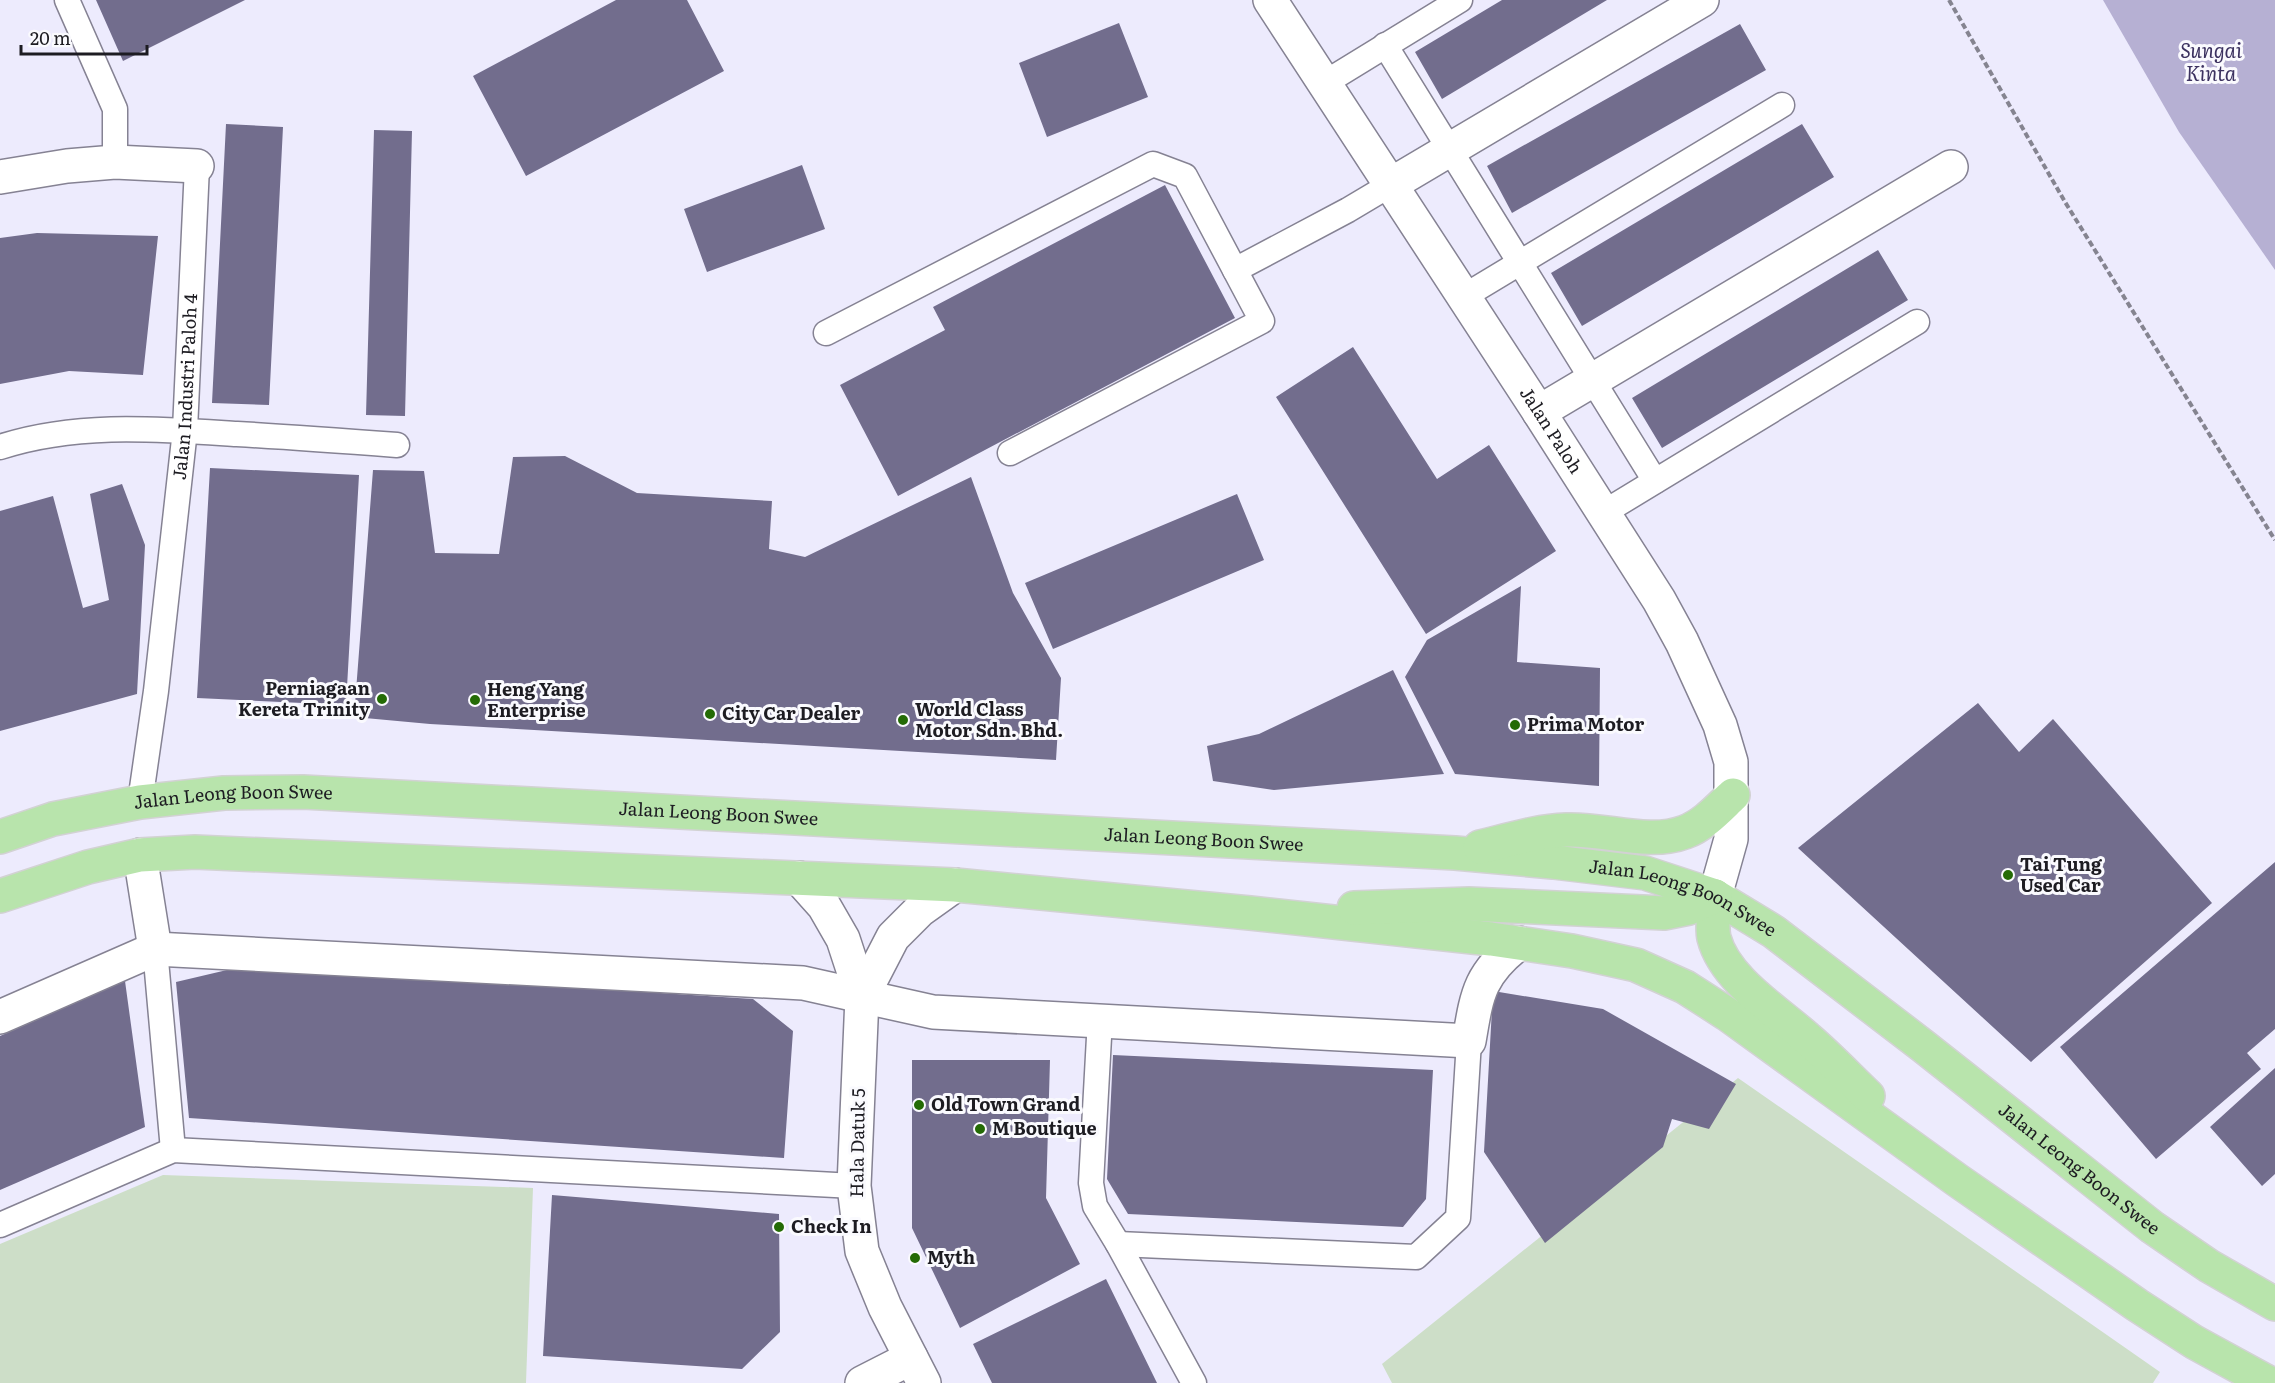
<svg xmlns="http://www.w3.org/2000/svg" width="2275" height="1383" font-family="Literata,serif">
  <rect width="100%" height="100%" fill="#edebfd"/>
  <!-- green -->
  <path fill="#cddec8" d="M1738 1078 2160 1372 2153 1383H1392L1382 1364Z
    M163 1175 533 1188 526 1383H0V1244Z"/>
  <!-- water -->
  <path fill="#b6b0d3" d="M2103 0H2275V270L2179 132Z"/>
  <!-- building -->
  <path fill="#726d8d" d="M96 0H245L123 61Z
    M616 0H687L724 71 526 176 473 76Z
    M1502 0H1607L1442 99 1415 52Z
    M1119 23 1148 97 1047 137 1019 63Z
    M1740 24 1766 70 1512 213 1487 166Z
    M226 124 283 127 269 405 212 403Z
    M1802 124 1834 177 1582 326 1551 273Z
    M374 130 412 131 405 416 366 415Z
    M802 165 825 229 707 272 684 209Z
    M1165 185 1235 318 898 496 840 385 945 330 933 307Z
    M37 233 158 236 143 375 69 371 0 384V238Z
    M1878 250 1908 300 1662 448 1632 398Z
    M1353 347 1437 479 1489 445 1556 551 1426 634 1276 397Z
    M565 456 637 493 772 501 769 549 805 557 971 477 1013 593 1061 678 1056 760 430 724 354 717 373 470 424 471 435 553 499 554 513 457Z
    M210 468 359 475 346 705 197 698Z
    M122 484 145 545 137 694 0 731V511L53 496 83 608 109 600 90 494Z
    M1237 494 1264 560 1053 649 1025 583Z
    M1521 586 1517 662 1600 668 1599 786 1455 774 1405 677 1427 640Z
    M1393 670 1444 774 1274 790 1213 781 1207 746 1259 734Z
    M1978 703 2019 752 2053 719 2212 903 2031 1062 1798 848Z
    M2275 862V1029L2247 1053 2261 1069 2156 1159 2060 1047Z
    M244 966 753 999 793 1031 784 1158 189 1118 176 982Z
    M125 981 145 1127 0 1190V1036Z
    M1493 991 1603 1009 1736 1084 1709 1129 1672 1119 1663 1147 1545 1243 1484 1152Z
    M1113 1055 1433 1070 1426 1199 1403 1227 1128 1214 1107 1179Z
    M912 1060H1050L1046 1198 1080 1264 960 1328 912 1228Z
    M2275 1068V1174L2262 1186 2210 1127Z
    M552 1195 779 1214 780 1332 742 1369 543 1356Z
    M1106 1279 1157 1383H992L973 1344Z"/>
  <g fill="none" stroke-linecap="round" stroke-linejoin="round">
    <defs>
      <g id="service">
        <path d="M67 0 115 109V162"/>
        <path d="M1385 45 1655 481"/>
        <path d="M1323 84 1460 0"/>
        <path d="M1235 270 1348 210 1390 185"/>
        <path d="M1463 297 1782 105"/>
        <path d="M826 333 1153 164 1185 176 1262 321 1010 453"/>
        <path d="M0 447C76 422 158 429 237 434 290 437 344 441 397 445"/>
        <path d="M1603 513 1917 322"/>
        <path id="s1" d="M140 802 156 691 185 430 197 166"/>
        <path d="M155 949 173 1150"/>
        <path d="M1100 1019 1091 1183 1095 1206 1118 1244 1194 1383"/>
        <path d="M0 1225 173 1150 854 1186"/>
        <path d="M1118 1244 1416 1257 1458 1218 1469 1041"/>
      </g>
      <g id="minor">
        <path id="s2" d="M1270 0 1539 412 1659 600 1682 642 1720 725 1731 762V839L1715 896"/>
        <path d="M0 177 67 166 115 162 197 166"/>
        <path d="M1390 185 1702 0"/>
        <path d="M1539 412 1951 167"/>
        <path d="M140 855 155 949"/>
        <path d="M799 878 824 906 843 939 862 997 854 1186 862 1251 885 1307 924 1383"/>
        <path d="M862 997 893 937 920 910 955 885"/>
        <path d="M0 1017 155 949 803 983 933 1012 1469 1041C1477 994 1479 974 1519 943"/>
        <path d="M862 1383 911 1358"/>
      </g>
      <g id="primary">
        <path id="s3" d="M0 837 53 819 140 802 224 793 303 792 1455 853 1553 862 1645 873 1715 896 1774 932 1923 1046 2152 1227 2209 1266 2275 1304"/>
        <path d="M1480 847C1509 840 1537 831 1566 830 1605 828 1648 846 1685 832 1704 825 1719 808 1733 795"/>
        <path d="M0 896 88 867 140 855 195 852 955 885 1250 913 1491 939 1572 951 1636 965 1685 987 1727 1014 1957 1180 2137 1305 2194 1342 2269 1383"/>
        <path d="M1715 896C1715 909 1711 926 1714 938 1725 980 1777 1011 1808 1039 1829 1057 1848 1077 1868 1096"/>
        <path d="M1354 908 1469 904 1664 913 1689 908 1715 896"/>
      </g>
    </defs>
    <!-- service casing -->
    <use href="#service" stroke="#858293" stroke-width="27"/>
    <!-- minor casing -->
    <use href="#minor" stroke="#858293" stroke-width="36"/>
    <!-- primary casing -->
    <use href="#primary" stroke="#d2d2d3" stroke-width="36"/>
    <!-- path -->
    <path stroke="#858490" stroke-width="4" stroke-dasharray="6 3" stroke-linecap="butt" d="M1949 0 2065 202 2275 540"/>
    <!-- service -->
    <use href="#service" stroke="#fff" stroke-width="24"/>
    <!-- minor -->
    <use href="#minor" stroke="#fff" stroke-width="33"/>
    <!-- primary -->
    <use href="#primary" stroke="#b8e4ac" stroke-width="33"/>
  </g>
  <!-- markers -->
  <g fill="#246b05" stroke="#fafafe" stroke-width="2">
    <circle cx="382" cy="699" r="6"/>
    <circle cx="475" cy="700" r="6"/>
    <circle cx="710" cy="714" r="6"/>
    <circle cx="903" cy="720" r="6"/>
    <circle cx="1515" cy="725" r="6"/>
    <circle cx="2008" cy="875" r="6"/>
    <circle cx="919" cy="1105" r="6"/>
    <circle cx="980" cy="1129" r="6"/>
    <circle cx="779" cy="1227" r="6"/>
    <circle cx="915" cy="1258" r="6"/>
  </g>
  <g text-anchor="middle" stroke-width="6" stroke-linejoin="round" paint-order="stroke">
    <!-- street labels -->
    <g font-size="18" fill="#1d1c22" stroke="#fafafe">
      <text dy="6" stroke="none"><textPath href="#s1" startOffset="418">Jalan Industri Paloh 4</textPath></text>
      <text dy="6" stroke="none"><textPath href="#s2" startOffset="514">Jalan Paloh</textPath></text>
      <text dy="6" stroke="none"><textPath href="#s3" startOffset="238">Jalan Leong Boon Swee</textPath></text>
      <text dy="6" stroke="none"><textPath href="#s3" startOffset="724">Jalan Leong Boon Swee</textPath></text>
      <text dy="6" stroke="none"><textPath href="#s3" startOffset="1210">Jalan Leong Boon Swee</textPath></text>
      <text dy="6" stroke="none"><textPath href="#s3" startOffset="1696">Jalan Leong Boon Swee</textPath></text>
      <text transform="translate(858 1143) rotate(-89)" y="6">Hala Datuk 5</text>
      <text dy="6" stroke="none"><textPath href="#s3" startOffset="2182">Jalan Leong Boon Swee</textPath></text>
    </g>
    <!-- poi labels -->
    <g font-size="18" font-weight="bold" fill="#1d1c22" stroke="#fafafe" text-anchor="start">
      <text x="370" y="695" text-anchor="end">Perniagaan<tspan x="370" dy="21">Kereta Trinity</tspan></text>
      <text x="487" y="696">Heng Yang<tspan x="487" dy="21">Enterprise</tspan></text>
      <text x="915" y="716">World Class<tspan x="915" dy="21">Motor Sdn. Bhd.</tspan></text>
      <text x="722" y="720">City Car Dealer</text>
      <text x="1527" y="731">Prima Motor</text>
      <text x="2020" y="871">Tai Tung<tspan x="2020" dy="21">Used Car</tspan></text>
      <text x="931" y="1111">Old Town Grand</text>
      <text x="992" y="1135">M Boutique</text>
      <text x="791" y="1233">Check In</text>
      <text x="927" y="1264">Myth</text>
    </g>
    <!-- water labels -->
    <g font-size="20" font-style="italic" fill="#3c3260" stroke="#fafafe">
      <text x="2211" y="58">Sungai<tspan x="2211" dy="23">Kinta</tspan></text>
    </g>
  </g>
  <!-- scale -->
  <path d="M21 45v9h126v-9" fill="none" stroke="#1d1c22" stroke-width="3"/>
  <text x="30" y="45" font-size="18" fill="#1d1c22" stroke="#fafafe" stroke-width="4.5" paint-order="stroke">20 m</text>
</svg>
